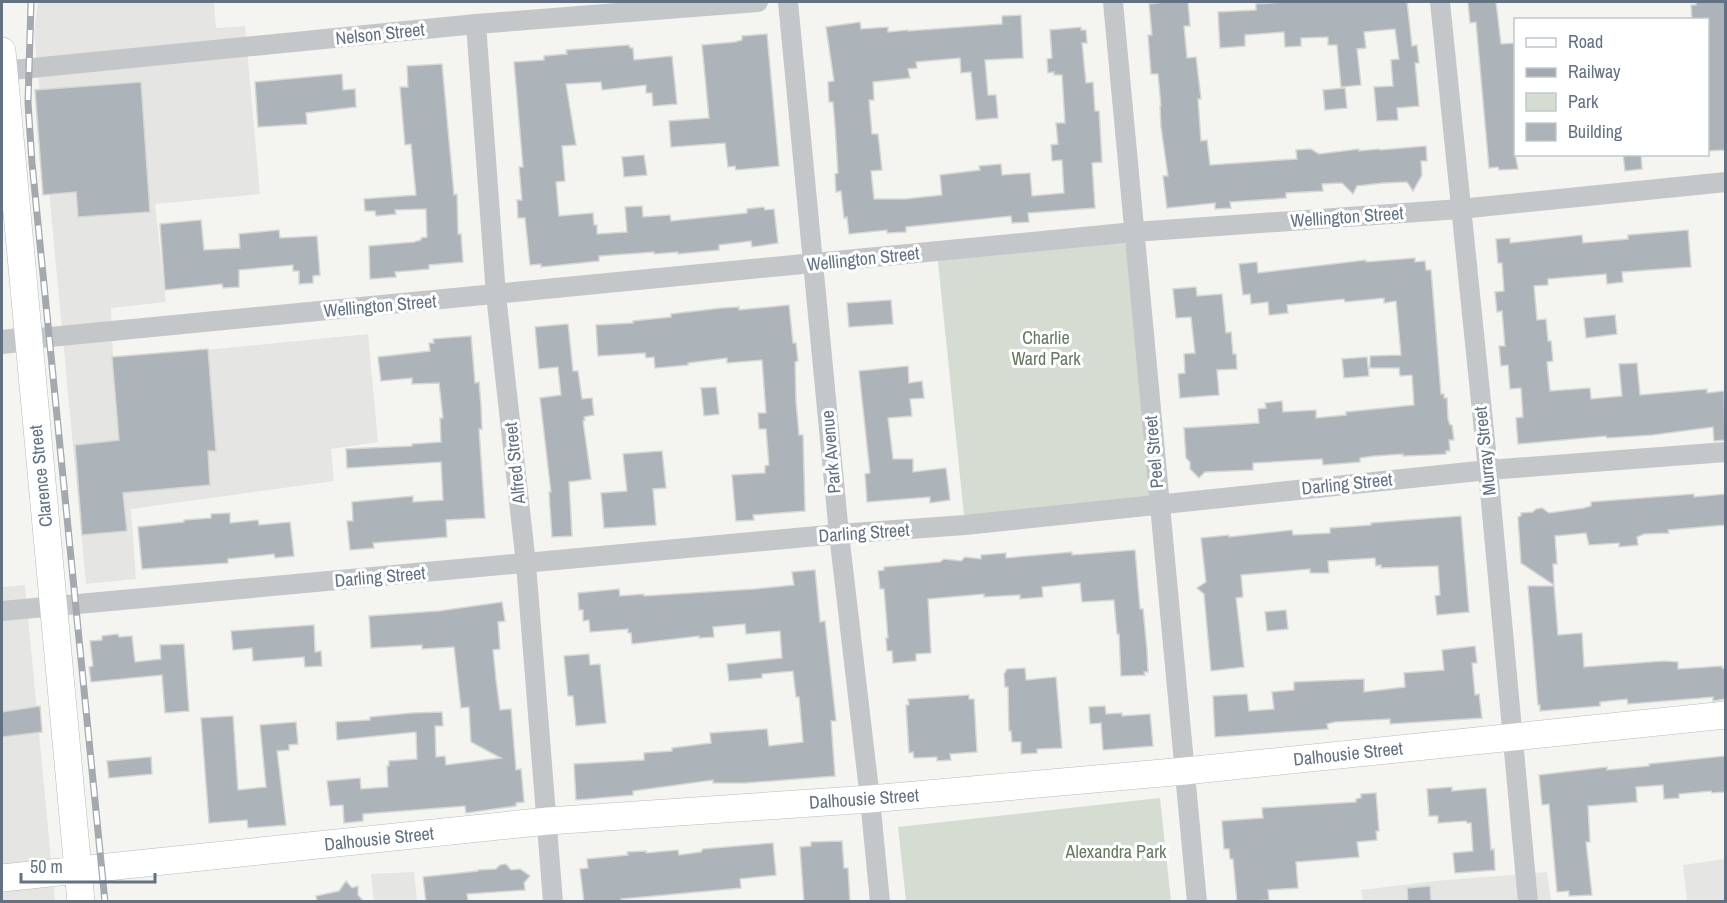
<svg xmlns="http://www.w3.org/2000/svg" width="1727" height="903" font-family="'Archivo Narrow',sans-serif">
  <rect width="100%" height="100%" fill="#f4f5f0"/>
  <!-- built -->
  <path fill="#e5e6e4" d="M38 2H214L216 28 245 26 260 194 155 204 166 302 111 308 113 359 368 334 378 442 331 449 334 481 131 509 136 579 86 584 34 32Z
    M25 585 55 901 2 902V587Z
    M1725 859V901H1687L1683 865Z
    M414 872 417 901H374L371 874Z
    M1547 872 1551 901H1363L1361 890 1434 881Z"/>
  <!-- green -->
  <path fill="#d5dcd1" d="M1134 232 1159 503 965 525 937 252Z
    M1160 798 1171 901H906L898 827Z"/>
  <!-- building -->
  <path fill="#acb3b9" stroke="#d6d6d3" stroke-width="1.5" d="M1164 2H1188L1190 26H1184L1187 58 1196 57 1201 99H1198L1201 141 1207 140 1210 165 1297 159 1296 150 1311 149 1319 154 1359 149V151L1379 149 1380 150 1426 146 1427 161H1421L1422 175 1413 191 1407 182 1383 183 1357 186 1353 194 1342 183 1322 184 1323 191 1286 193V198L1230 202 1231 208 1215 209V203L1167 208 1163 176H1168L1161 127 1160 106H1161L1158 74H1151L1148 35H1152L1149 4Z
    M1286 2H1407L1412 46 1417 45 1419 63H1415L1419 106 1397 108 1398 120 1377 121 1374 87 1393 86 1391 60 1399 59 1395 29 1364 32 1366 48 1357 49 1361 85 1341 87 1337 45H1328V37L1301 38V46L1285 47 1284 32 1245 35V46L1220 48 1218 12 1256 10V4Z
    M1468 2H1496L1501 44 1514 43 1515 154 1518 169 1499 170 1498 167 1489 168 1476 22 1470 23Z
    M1696 2H1725V150L1707 151V20H1692L1691 5H1696Z
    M1021 15 1023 58 985 60 988 95H996L998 118 976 120 971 72 961 73 960 58 916 62 917 68 908 69 910 78 873 82 874 100H869L872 134H878L882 170 871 171 874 199H905L942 195 940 175 980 170 979 166 1001 164 1002 175 1030 173 1032 196 1064 193 1062 160 1052 161 1051 145 1058 144 1056 123H1065L1062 75H1054V72L1048 73 1047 59 1052 58 1050 30 1081 27V30H1086L1087 43H1082L1086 83 1093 82 1095 111H1099L1102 162 1092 163 1095 208 1028 213 1029 222 1012 223 1011 216 906 227V232L887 233V230L849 234 847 217 844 218 841 191 836 192 835 174 838 173 835 125 833 102H829L828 82 834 81 826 27 860 22 861 29 888 27V32L908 30V31L1002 24V16Z
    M767 34 779 166 736 170 735 166 728 167 725 143 671 147 669 121 709 118 702 45 735 42 742 40V36Z
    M629 45 630 48H633L634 60 672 56 677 104 653 106 652 93H646V85L602 90 601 82 566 84 576 145 562 146 565 181 556 182 559 216 593 213 594 225H597V234L627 232 625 207 642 206 643 217 670 215 671 221 747 213V209L764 207 765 210 774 209 778 243 752 247 751 241 719 245V250L678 254V252L654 254V252L599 256V261L541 267V264L530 265 525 218H518L517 200H522L519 167H523L514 62 544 60V56L567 54 566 50Z
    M442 64 454 195 457 194 458 234H461L463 262 429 265V269L395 272 396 277 370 279 369 246 414 242 421 240V238L427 237 426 209 395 210 396 214 376 216 375 211H365L364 199 416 195 411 144 405 145 400 87H408L407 66Z
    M342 74 343 90 355 89 356 107 306 113 307 124 258 127 255 82Z
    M141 82 150 212 78 217 76 192 43 195 35 90Z
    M1345 88 1347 108 1325 110 1323 90Z
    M1623 154H1641L1642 169 1625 171Z
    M644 155 647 175 624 177 622 157Z
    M201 220 204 250 240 248 239 234 279 230 280 238 317 236 320 275 313 276V283L299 284V271H293V265L239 270V287L223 288 222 284 165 290 160 224Z
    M1688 230 1691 267 1622 272 1623 282 1607 284 1606 274 1548 279V285L1534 286 1537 320 1546 319 1548 341H1551L1553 361 1547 362 1550 391 1590 388 1591 399 1622 396 1619 364 1637 363 1640 395 1707 389V393L1724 391 1725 440 1714 441 1713 427 1652 435 1607 438 1606 436 1518 444 1516 418 1523 417 1521 388 1510 389 1508 365 1501 366 1499 346H1505L1502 311 1497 312 1495 292 1504 291 1502 263H1498L1496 239 1510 238V243L1582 235 1583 243 1628 239V235Z
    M1415 258V262L1425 261 1426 270H1431L1441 394H1444V398H1447L1448 419 1450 425H1452L1454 440H1449L1450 451H1446V454L1428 455 1403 456V454L1374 456 1360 458V462L1323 465 1322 459 1253 463V470L1205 472 1199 478 1190 469V462L1186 458 1184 428 1259 423 1258 409 1266 408 1265 403 1282 401 1283 412 1316 410V418L1346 415V412L1414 405 1412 375 1400 376 1399 368H1370V356L1401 355 1396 301 1384 303V298L1345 302 1344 299 1287 305 1288 313 1269 315 1268 302 1251 304 1250 294 1243 295 1239 264 1257 262 1258 273 1366 260V262Z
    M1196 287 1197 296 1222 294 1226 333 1231 332 1233 354H1236L1237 369 1217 370 1219 395 1180 398 1178 374 1185 373 1184 354 1195 353 1191 317 1176 318 1173 289Z
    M891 300 893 324 849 327 847 303Z
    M789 305 793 343H796L798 361 795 362 796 402 799 435H803L805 511 753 515 754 520 736 521 732 475 765 473V466L769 465 766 429H759L758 413H766L762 360 727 363V358L688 363V365L655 368 654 357 646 358 645 353 598 356 596 325 633 323V321L671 317V314L722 308 739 307V310Z
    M1615 315 1617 334 1586 338 1584 318Z
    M568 324 573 371H578L582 399 592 398 594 415 584 417 585 420 583 421 591 479 569 482 572 536 552 537 549 492H551L540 398 561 395 558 367 539 369 535 327Z
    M471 336 475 383 479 382 481 406 482 429H479L485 518 446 520 447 537 373 543 374 548 350 550 347 521H353L352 502 413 496V502L443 500 441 462 347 468 346 449 412 446V444L441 442 440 418H443L439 383 412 384V378L381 381 378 357 430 351 429 343H434L433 339Z
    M208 349 216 451H208L210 485 123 493 127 531 82 535 75 445 119 440 112 357Z
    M1367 357 1369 376 1344 378 1342 359Z
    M908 366 909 383 922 381 924 398 910 399 912 416 888 418 893 459H913V472L946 468 950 500 930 503V497L867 502 865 474 870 473 859 371Z
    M716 387 719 414 704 416 701 388Z
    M662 451 666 488 653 489 656 525 604 528 601 493 627 491 623 454Z
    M1694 494V497L1725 494V525L1668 530 1669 533 1644 534 1637 537 1638 545 1619 547V543L1589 545 1586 533 1555 536 1557 564H1553L1554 585 1521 563 1518 517 1521 516V513L1533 512 1536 509 1542 508 1549 513 1584 508 1591 506V502Z
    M230 513V523L258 520 259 525 290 522 294 556 275 558 274 554 228 559V563L142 569 138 527 184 522V520L211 518V514Z
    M1461 516 1469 612 1437 615 1435 596 1440 595 1438 566 1381 568V565L1376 566 1375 558 1328 561 1329 573H1310V569L1241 575 1243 597 1236 598 1244 667 1211 671 1204 594 1197 588 1206 582 1201 538 1229 535V537L1292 530 1293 535 1330 533V528L1371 525V523Z
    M1135 550 1140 609H1143L1147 651 1148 672H1144L1145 675 1121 676 1119 634H1117L1114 600 1082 602 1080 583 1042 587 1043 597 1020 599V595L984 597V594L928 599 931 653 916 654V661L893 663 892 651H887L886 638H888L884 589H880L878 571 884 570V567L940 562 944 559 961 561 965 557 981 559V555L1006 553V558L1072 552V555Z
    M815 570 820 622 825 621 834 703 836 721H831L835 776 745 783H713V780L633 791V795L576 800 574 764 644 760V753L672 751V748L711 743 710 733 767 729 769 746 803 742 799 697H796L793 671 762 674V678L729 681 727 664 782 658 780 631 746 634 745 624 713 627 714 637 699 638V636L632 644 631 633H628V629L590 632 589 620 583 621V610H579L578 593 619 589 620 596 644 594V596L755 589 794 585 792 572Z
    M1528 586H1554L1558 635 1582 633 1584 667 1664 661 1678 662V669L1722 666V668H1725V699L1713 701V697L1628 704 1627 699 1600 702V706L1540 711V705H1538Z
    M502 602 505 621 498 622 500 649 493 650 496 680 500 710 511 709 516 770 521 769 524 802 516 803V806L466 813 465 806 363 814V821L344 823 343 805 330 806 327 781 360 778 361 789 388 787 387 766H389V761L417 759 416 732 337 740 336 722 370 720V717L412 713 442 712 443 726H435L436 757 445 756 446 765 501 758 471 742 469 707 461 708 454 647 422 649V645L371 648 369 616 439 611Z
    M1286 610 1288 629 1267 631 1265 612Z
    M314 625 315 652 321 651 322 666 305 667 304 657 253 661 252 648 233 650 231 631Z
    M118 634 119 637 132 636 135 662 161 659 160 645 184 644 189 711 165 713 162 675 91 682 89 667 93 666 90 641 102 640V636Z
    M1475 646 1477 663H1472L1475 695 1479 694 1482 718 1390 724V719L1335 722 1327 724 1328 729 1215 737 1213 696 1247 694 1249 711 1274 709 1272 692 1294 690V682L1364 679V692L1405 687 1404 673 1444 670 1442 650Z
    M589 654 590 665 600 664 606 723 576 726 573 696H568L564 656Z
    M1025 668 1026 680 1056 677 1062 748 1037 749V753L1021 754V742H1012L1011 731H1009L1008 687H1005L1004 674 1007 669Z
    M969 695V699H974L977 752 950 754 951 760 937 761V757L914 758 913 752 909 753 906 705H909L908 699Z
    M40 706 42 732 2 737V712Z
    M1105 706 1106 714 1122 713V716L1150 714 1153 746 1103 750 1101 723 1090 724 1089 707Z
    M233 716 238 790 266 787 260 725 296 722 298 744 289 745V750L277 751 286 825 248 828 247 820 209 823 201 718Z
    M1725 756V792L1712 793 1711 791 1679 794V798L1664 799 1663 785 1636 787 1637 802 1588 806 1590 842H1586L1592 895 1569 896V891L1557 892 1549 804 1542 805 1539 775 1607 767V770L1649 766V764Z
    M151 757 152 774 109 778 107 761Z
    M1452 787V791L1486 788 1491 850 1494 849 1495 870 1455 873 1453 853 1473 851 1471 823H1467L1466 821 1438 823V816H1429L1427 789Z
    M1376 793 1379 831H1376L1377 840 1357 842 1359 857 1296 862 1298 888 1268 890 1269 900 1237 902 1233 859H1230L1229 849H1224L1222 821 1263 818 1262 808 1356 802V799L1361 798V794Z
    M842 841 844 868H848L850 902H804L800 847 811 846V842Z
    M773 843 776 875 740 879 741 888 621 899V902H584L580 869 588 868 587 859 628 855 627 852 646 851V853L678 850 679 855 701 852 703 849Z
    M506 864 511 870 520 869 530 876 524 883 525 890 467 894 468 902H426L423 877 478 871V870L496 869 500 865Z
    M346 881 352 888 358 886V895L364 902H317L316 896 339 891Z
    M1430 886 1431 902H1408L1407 888Z"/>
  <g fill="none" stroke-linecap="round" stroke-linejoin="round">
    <defs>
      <path id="secondary" d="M2 51 81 902
        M2 878 548 821 870 799 1185 771 1726 715"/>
    </defs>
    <!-- secondary casing -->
    <use href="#secondary" stroke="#b6babf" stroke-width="28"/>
    <!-- minor -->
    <path stroke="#c4c7ca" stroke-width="20" d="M788 2 839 534 870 799 880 902
      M1113 2 1197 902
      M1440 2 1488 470 1528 902
      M476 24 496 295 526 564 553 902
      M2 71 476 24 758 2
      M29 339 1134 232 1460 209 1726 182
      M2 611 839 534 965 525 1488 470 1726 452"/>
    <!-- tertiary -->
    <path stroke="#c4c7ca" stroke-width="24" d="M2 342 29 339"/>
    <!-- secondary -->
    <use href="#secondary" stroke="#fff" stroke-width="27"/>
    <defs>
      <path id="rail" d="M31 2 28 103 32 163 105 902"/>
    </defs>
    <!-- rail casing -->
    <use href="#rail" stroke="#a3a9af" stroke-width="7"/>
    <!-- rail -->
    <use href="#rail" stroke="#fff" stroke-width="4.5" stroke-dasharray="14" stroke-linecap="butt"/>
  </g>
  <g text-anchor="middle" stroke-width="6" stroke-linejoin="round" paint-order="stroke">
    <!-- street labels -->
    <g font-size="18" fill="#627283" stroke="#fff">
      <text transform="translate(380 34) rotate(-6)" y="6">Nelson Street</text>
      <text transform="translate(1347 217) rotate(-4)" y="6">Wellington Street</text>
      <text transform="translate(863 259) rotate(-6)" y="6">Wellington Street</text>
      <text transform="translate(380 306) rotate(-5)" y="6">Wellington Street</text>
      <text transform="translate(1485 451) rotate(-96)" y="6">Murray Street</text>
      <text transform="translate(831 452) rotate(-95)" y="6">Park Avenue</text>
      <text transform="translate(1154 452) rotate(-95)" y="6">Peel Street</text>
      <text transform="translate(515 463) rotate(-96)" y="6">Alfred Street</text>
      <text transform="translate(41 476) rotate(-96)" y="6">Clarence Street</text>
      <text transform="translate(1347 484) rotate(-6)" y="6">Darling Street</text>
      <text transform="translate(864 533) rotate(-4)" y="6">Darling Street</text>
      <text transform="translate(380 577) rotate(-5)" y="6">Darling Street</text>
      <text transform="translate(1348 754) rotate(-6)" y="6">Dalhousie Street</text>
      <text transform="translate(864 799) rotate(-4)" y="6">Dalhousie Street</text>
      <text transform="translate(379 839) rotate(-6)" y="6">Dalhousie Street</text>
    </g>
    <!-- park labels -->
    <g font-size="18" fill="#647a61" stroke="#fff">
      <text x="1046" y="344">Charlie<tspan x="1046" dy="21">Ward Park</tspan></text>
      <text x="1116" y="858">Alexandra Park</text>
    </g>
  </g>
  <!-- border -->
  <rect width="1727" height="903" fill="none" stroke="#627283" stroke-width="6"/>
  <!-- legend -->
  <rect x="1514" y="18" width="195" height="138" fill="#ffffff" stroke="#c0c7cd" stroke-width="1.5"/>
  <rect x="1526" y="38" width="30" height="9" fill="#ffffff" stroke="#c0c7cd" stroke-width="1.5"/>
  <text x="1568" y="48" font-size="18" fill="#627283">Road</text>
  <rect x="1526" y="68" width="30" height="9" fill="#a3a9af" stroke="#c0c7cd" stroke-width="1.5"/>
  <text x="1568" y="78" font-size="18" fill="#627283">Railway</text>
  <rect x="1526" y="93" width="30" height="18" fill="#d5dcd1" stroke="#c0c7cd" stroke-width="1.5"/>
  <text x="1568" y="108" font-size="18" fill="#627283">Park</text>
  <rect x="1526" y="123" width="30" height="18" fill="#acb3b9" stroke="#c0c7cd" stroke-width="1.5"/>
  <text x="1568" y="138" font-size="18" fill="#627283">Building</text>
  <!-- scale -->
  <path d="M21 873v9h134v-9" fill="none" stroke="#627283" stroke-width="3"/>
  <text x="30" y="873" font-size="18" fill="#627283" stroke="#ffffff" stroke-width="4.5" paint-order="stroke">50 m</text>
</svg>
